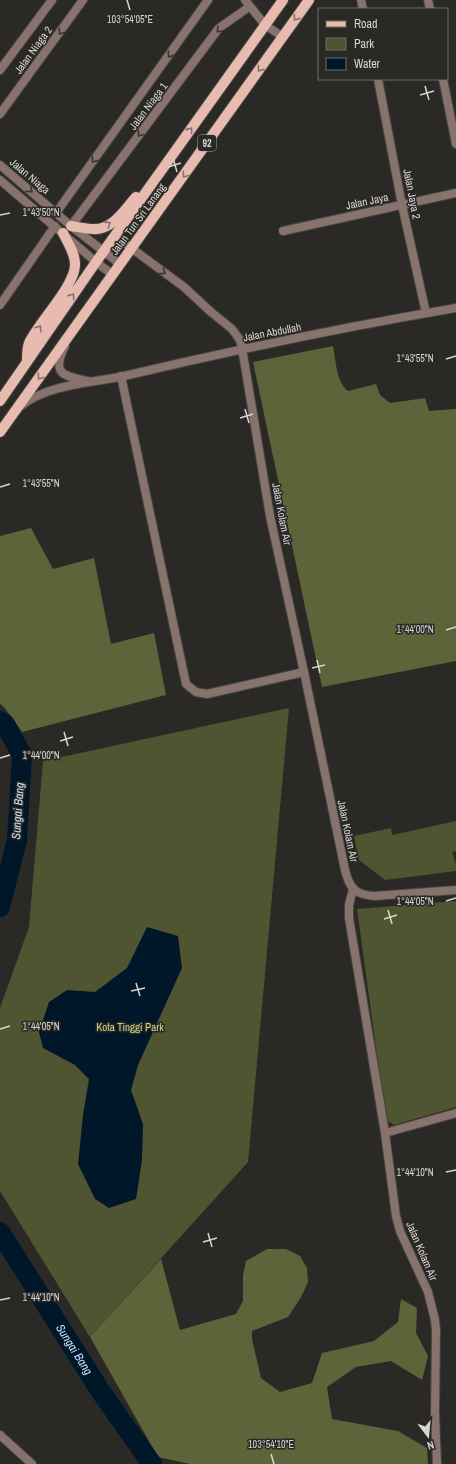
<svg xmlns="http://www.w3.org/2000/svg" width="456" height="1464" font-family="'Archivo Narrow',sans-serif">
  <rect width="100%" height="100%" fill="#2a2925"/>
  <!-- green -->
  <path fill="#4f5431" d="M289 708 248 1162 90 1337 0 1191V1008L29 927 43 761Z
    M456 821V851L452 852 456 864V871L385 880 359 860 354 836 391 828 392 835Z
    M456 901V1107L394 1125 386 1120 357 909Z"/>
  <!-- forest -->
  <path fill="#5d643a" d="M333 346C336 360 336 382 348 391L376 384 380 395 390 403 425 398 429 411 456 409V661L322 687 253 362Z
    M31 528 53 569 94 558 111 644 154 633 166 695 22 732 4 707 0 704V536Z
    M267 1249H286L300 1256 307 1268 308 1282 301 1297 288 1317 252 1331V1339L261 1378 280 1392 312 1383 322 1353 374 1341 398 1322 401 1299 417 1308 416 1333 428 1356 422 1380 391 1361 356 1367 327 1387 332 1419 398 1431 427 1448 428 1464H190L158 1457 90 1337 161 1259 180 1330 236 1314 243 1301V1275L246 1261Z"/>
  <!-- water -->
  <path fill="#001629" d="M147 927 178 936 182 968 138 1065 131 1090 143 1124 142 1160 136 1199 109 1208 95 1199 78 1164 83 1115 89 1079 75 1065 43 1048 39 1032 49 1002 67 990 95 992 127 968Z"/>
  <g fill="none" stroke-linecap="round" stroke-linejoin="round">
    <!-- river -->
    <g stroke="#001629" stroke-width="20">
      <path d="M0 721 5 724 22 755 17 840 0 907"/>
      <path id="s1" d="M0 1232 101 1392 152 1464"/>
    </g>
    <defs>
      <path id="minor" d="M245 0 265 25 283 37
        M361 0 363 9
        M428 0 430 9
        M0 70 52 0
        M378 79 402 205 426 313
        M443 79 456 144
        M0 114 83 0
        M0 165 71 226 120 264
        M0 180 96 262 113 275
        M56 213 208 0
        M71 226 219 28 249 7
        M283 231 456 193
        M115 236 184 287 211 312 232 329 240 340 242 348 270 516 304 672 345 870C349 887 355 895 374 896L456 890
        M0 305 55 226
        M65 346C51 374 63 376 88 381
        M121 376 186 684 196 692 207 694 304 672
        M21 406C48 384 92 383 124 376 234 350 345 327 456 308
        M353 889 349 905V918L385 1133 396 1216 400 1231 428 1292 435 1320 436 1331 435 1414 437 1464
        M385 1133 456 1113
        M0 1435 32 1464"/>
      <path id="primary" d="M71 226C78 227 86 229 93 229 112 231 125 209 136 197
        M27 361C27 356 27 348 29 343 38 323 76 285 75 264 75 253 68 243 63 233
        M0 401 96 262 283 0
        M0 432 309 0"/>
    </defs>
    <!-- minor casing -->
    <use href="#minor" stroke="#464541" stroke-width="10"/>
    <!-- primary casing -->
    <use href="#primary" stroke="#464541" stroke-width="12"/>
    <!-- minor -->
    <use href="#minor" stroke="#88726d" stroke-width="8"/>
    <!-- primary -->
    <use href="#primary" stroke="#e7bbaf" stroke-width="10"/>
  </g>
  <!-- one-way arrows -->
  <defs><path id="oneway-chevron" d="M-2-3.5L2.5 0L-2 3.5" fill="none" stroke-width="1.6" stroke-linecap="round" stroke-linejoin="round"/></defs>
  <g stroke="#88726a">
    <use href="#oneway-chevron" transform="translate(296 18) rotate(125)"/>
    <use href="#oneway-chevron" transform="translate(260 69) rotate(126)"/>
    <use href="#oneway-chevron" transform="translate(190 130) rotate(-55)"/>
    <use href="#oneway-chevron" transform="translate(185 175) rotate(126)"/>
    <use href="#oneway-chevron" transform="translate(108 224) rotate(-33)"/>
    <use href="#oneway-chevron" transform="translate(72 296) rotate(-55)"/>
    <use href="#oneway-chevron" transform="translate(39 328) rotate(-56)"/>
    <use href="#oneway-chevron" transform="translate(40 377) rotate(126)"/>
  </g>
  <g stroke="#383430">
    <use href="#oneway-chevron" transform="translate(219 30) rotate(133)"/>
    <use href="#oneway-chevron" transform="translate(61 32) rotate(126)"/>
    <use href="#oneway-chevron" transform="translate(170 55) rotate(125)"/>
    <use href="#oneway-chevron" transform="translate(140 134) rotate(127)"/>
    <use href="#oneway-chevron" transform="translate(94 160) rotate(126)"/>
    <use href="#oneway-chevron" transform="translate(30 190) rotate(40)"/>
    <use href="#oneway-chevron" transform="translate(163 272) rotate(36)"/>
  </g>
  <!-- ticks -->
  <path fill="none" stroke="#d6d5d2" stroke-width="1.5" d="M127 0 130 10M425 86 429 100M420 95 434 91M173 158 177 172M168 167 181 163M0 215 10 213M446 359 456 356M245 409 249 423M240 418 253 414M0 487 10 484M446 630 456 627M317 660 320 673M312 668 325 665M64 732 68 746M60 741 73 737M0 758 10 755M446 901 456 898M388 910 392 924M384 919 397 915M136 983 140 996M131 991 145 988M0 1029 10 1026M446 1172 456 1170M208 1233 212 1247M203 1242 217 1238M0 1300 10 1298M271 1454 274 1464"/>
  <g text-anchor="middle" stroke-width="3" stroke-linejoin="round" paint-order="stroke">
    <!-- shield labels -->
    <rect fill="#2a2925" stroke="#a2a19e" stroke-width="1" x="198" y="135" width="18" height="16" rx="3"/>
    <g font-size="10" font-weight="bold" fill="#d6d5d2">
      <text x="207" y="147">92</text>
    </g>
    <!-- street labels -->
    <g font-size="11" fill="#d6d5d2" stroke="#2a2925">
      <text transform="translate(33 50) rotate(-54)" y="4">Jalan Niaga 2</text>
      <text transform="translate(148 106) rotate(-53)" y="4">Jalan Niaga 1</text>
      <text transform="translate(30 176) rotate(40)" y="4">Jalan Niaga</text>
      <text transform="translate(412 194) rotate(79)" y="4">Jalan Jaya 2</text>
      <text transform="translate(367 201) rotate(-12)" y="4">Jalan Jaya</text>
      <text transform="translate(138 219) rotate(-54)" y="4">Jalan Tun Sri Lanang</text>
      <text transform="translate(272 332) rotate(-11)" y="4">Jalan Abdullah</text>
      <text transform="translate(282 514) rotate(79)" y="4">Jalan Kolam Air</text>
      <text transform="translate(348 831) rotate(78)" y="4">Jalan Kolam Air</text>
      <text transform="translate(422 1251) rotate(67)" y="4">Jalan Kolam Air</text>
    </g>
    <!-- park labels -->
    <g font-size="11" fill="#c9d58f" stroke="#2a2925">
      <text x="130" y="1031">Kota Tinggi Park</text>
    </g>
    <!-- water labels -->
    <g font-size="12" font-style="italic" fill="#c9e1f5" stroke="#2a2925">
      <text transform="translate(18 811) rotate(-86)" y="4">Sungai Bang</text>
      <text dy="4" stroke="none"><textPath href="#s1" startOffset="139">Sungai Bang</textPath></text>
    </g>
  </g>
  <g font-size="10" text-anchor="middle" fill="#d6d5d2" stroke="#2a2925" stroke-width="3" stroke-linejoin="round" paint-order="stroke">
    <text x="130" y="23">103°54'05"E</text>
    <text x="41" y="216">1°43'50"N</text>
    <text x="415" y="362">1°43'55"N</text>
    <text x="41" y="487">1°43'55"N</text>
    <text x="415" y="633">1°44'00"N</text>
    <text x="41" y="759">1°44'00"N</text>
    <text x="415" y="905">1°44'05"N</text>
    <text x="41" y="1030">1°44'05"N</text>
    <text x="415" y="1176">1°44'10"N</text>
    <text x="41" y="1301">1°44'10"N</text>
    <text x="271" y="1448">103°54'10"E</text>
  </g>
  <!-- legend -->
  <rect x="318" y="8" width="130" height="72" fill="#2a2925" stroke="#6f6e6a"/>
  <rect x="326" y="21" width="20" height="6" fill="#e7bbaf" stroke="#6f6e6a"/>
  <text x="354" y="28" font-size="12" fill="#d6d5d2">Road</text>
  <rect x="326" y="38" width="20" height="12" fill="#4f5431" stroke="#6f6e6a"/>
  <text x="354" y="48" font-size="12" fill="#d6d5d2">Park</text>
  <rect x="326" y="58" width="20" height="12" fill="#001629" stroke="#6f6e6a"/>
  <text x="354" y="68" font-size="12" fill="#d6d5d2">Water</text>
  <!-- north arrow -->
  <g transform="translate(428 1436) rotate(164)" stroke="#2a2925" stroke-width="3" paint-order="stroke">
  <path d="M0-3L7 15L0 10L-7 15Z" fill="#d6d5d2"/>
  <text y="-6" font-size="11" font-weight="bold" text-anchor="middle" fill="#d6d5d2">N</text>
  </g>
</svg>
